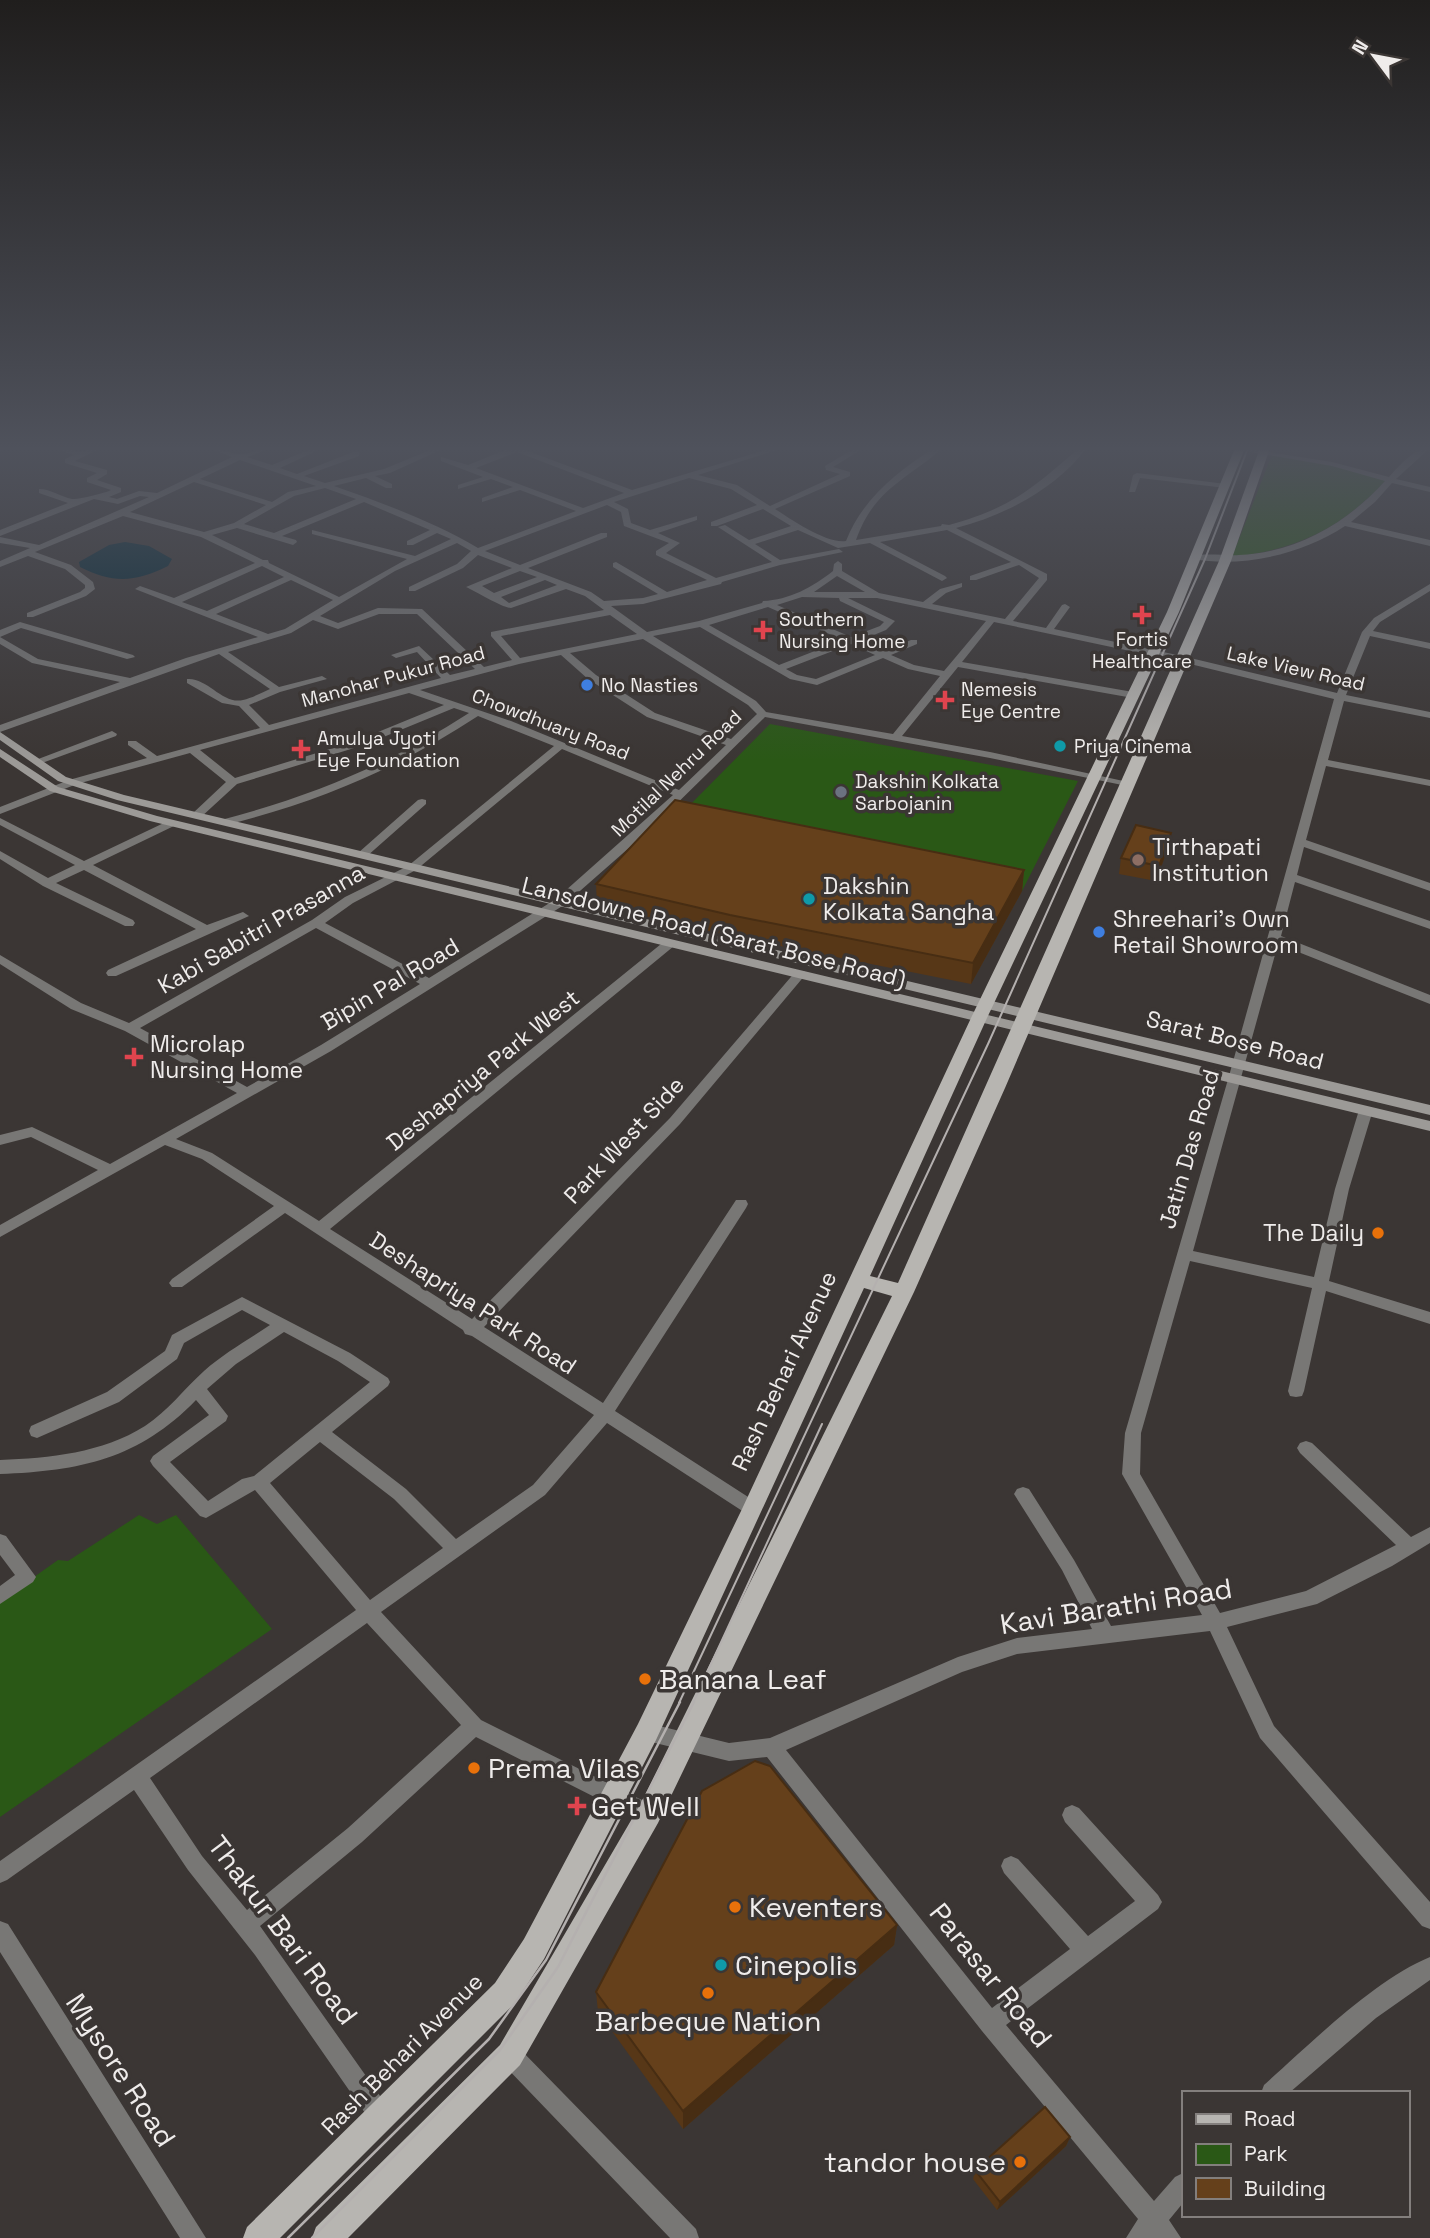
<svg xmlns="http://www.w3.org/2000/svg" width="1430" height="2238" font-family="'Space Grotesk',sans-serif">
  <rect width="100%" height="100%" fill="#3b3634"/>
  <!-- green -->
  <path fill="#2a5816" d="M1273 452 1387 479C1342 528 1299 549 1232 557Z
    M770 724 1078 781 1022 891 675 820Z
    M139 1515 157 1524 176 1515 272 1629 0 1817V1601L58 1560 68 1561Z"/>
  <!-- water -->
  <path fill="#002634" d="M125 542 149 546 172 559 168 566C136 582 113 584 80 567L79 562 109 545Z"/>
  <g fill="none" stroke-linecap="round" stroke-linejoin="round">
    <!-- street -->
    <path fill="#787775" fill-rule="evenodd" d="M53 448C62 447 68 450 77 451 84 452 93 448 101 448L75 461 107 470V474L97 480 121 488V492L109 497 117 499 139 491 157 493 232 457 209 448C220 448 228 453 238 454 248 455 260 448 272 448L247 457 272 465 313 448H323L280 468 297 474 353 452H359V456L304 476 325 483 384 469 435 448H445L390 473 375 476 392 484V488H386L366 478 334 486C383 503 434 522 478 548L576 511 520 490 482 502V498L513 487 491 479 458 489V485L483 477 441 461V457L468 465 510 448H520L632 490 772 448H783L698 475 737 485 770 506 840 474 826 470 825 466 855 448H864L833 467 850 472V476L775 509C792 520 827 544 846 541 863 498 897 472 934 448H943C906 480 874 489 856 540L941 526 942 524 949 525C1011 508 1032 489 1079 448H1087C1055 489 1006 515 956 528L1047 574V580L1013 621 1046 628 1062 605 1065 604 1070 607 1054 629 1182 656 1337 693 1362 632 1374 618 1430 584V591L1380 622 1373 631 1430 643V649L1370 636 1346 695 1430 712V718L1344 701 1328 760 1430 780V786L1326 766 1306 840 1430 883V891L1304 847 1297 875 1430 921V929L1295 882 1281 936 1430 995V1004L1278 944 1193 1251 1314 1277 1335 1189 1359 1110 1361 1107H1371L1373 1110 1349 1189 1329 1281 1430 1312V1324L1326 1291 1304 1391 1302 1396 1296 1397 1290 1396 1288 1391 1312 1288 1190 1261 1141 1433 1140 1474 1220 1613 1306 1591 1396 1545 1300 1453 1297 1448 1300 1443 1306 1441 1312 1443 1411 1537 1430 1527V1543L1392 1566 1317 1604 1227 1627 1274 1726 1430 1902V1929L1422 1926 1260 1738 1210 1631 1017 1654 962 1672 786 1750 992 2008 1070 1949 1004 1873 1001 1866 1004 1859 1011 1856 1018 1859 1088 1936 1135 1901 1065 1822 1062 1815 1065 1808 1072 1805 1079 1808 1158 1895 1162 1902 1158 1909 1006 2025 1154 2201 1175 2177 1183 2173V2203L1169 2220 1181 2238H1126L1138 2219 982 2031 767 1757 729 1761 647 1741 640 1738 637 1732 640 1726 647 1723 729 1743 770 1738 958 1657 1017 1638 1092 1629 1062 1570 1014 1494 1017 1489 1023 1487 1029 1489 1074 1560 1111 1626 1202 1615 1122 1474 1125 1433 1229 1076 1334 699 1182 662 994 622 962 662 1133 692 1138 695 1133 698 958 667 902 736 990 752 1128 782 1132 783V787L990 758 765 717 655 825 564 905 331 1051 176 1139 212 1153 319 1221 666 940H674L676 943 674 946 330 1229 472 1319 670 1118 796 971H804L806 974 680 1124 484 1327 603 1403 736 1200H746L748 1204 746 1208 615 1411 759 1504 762 1509 759 1514 753 1516 747 1514 607 1423 545 1495 381 1612 481 1720 656 1807 659 1814 656 1821 649 1824 642 1821 476 1737 362 1842 260 1926 390 2110 394 2118 390 2126 382 2130 374 2126 255 1955 188 1870 134 1790 7 1880 0 1883V1861L356 1610 255 1490 206 1518 200 1516 153 1466 150 1461 153 1456 209 1415 196 1400C139 1459 80 1471 0 1474V1460C50 1458 102 1453 145 1426 168 1411 184 1389 204 1371 224 1353 248 1340 270 1325L242 1310 184 1343 177 1359 119 1402 37 1438 31 1436 29 1431 31 1426 107 1392 165 1351 172 1335 242 1297 350 1353 388 1378 390 1382 388 1386 332 1432 406 1489 456 1539 533 1485 594 1415 472 1336 465 1334 463 1330 285 1213 182 1287H172L169 1283 172 1279 274 1206 202 1159 165 1145 0 1237V1225L98 1170 31 1137 0 1145V1135L32 1127 110 1164 237 1093 125 1031 71 1009 0 964V955L81 1003 129 1023 312 920 345 897 408 866 554 746 478 716C399 768 316 803 225 825L219 822 221 820C310 797 392 763 469 713L454 708 364 745 237 784 200 818H192V814L226 782 190 753 77 784 0 814V807L69 780 147 758 128 745V741H136L157 756 260 728 239 706 222 703 187 683V679C207 677 223 705 243 700 252 698 261 693 270 689L219 654 0 732V725L120 682 32 663 0 644V637L38 659 130 678 186 658 258 637 135 589 140 586 174 598 255 563 201 537 123 516 35 552 71 565 93 582 95 589 86 596 33 617H27V613L80 592 85 588V585L65 569 28 556 0 567V561L30 548 0 543V537L39 545 149 497 140 496 118 504 94 499 0 536V530L68 503 39 493V489C51 489 61 497 72 499 77 500 106 493 111 490L87 482V478L97 473 65 463V459L74 455ZM517 452 624 493 583 508 476 468ZM240 460 316 486 288 492 272 502 200 479ZM689 478 731 489 757 505 711 522V526H717L763 509 791 526 749 540 725 525 718 527 772 562 716 578 666 553 680 543 658 533 697 520V516L650 530 631 523 628 509 614 502ZM194 482 266 505 234 523 204 532 130 512ZM325 488 356 499 274 533 244 524 294 496ZM364 502 430 530 407 541V545H413L437 533 451 539 415 556 312 530V534L407 559 339 597 269 563 268 560H263L212 535 237 528 293 545 297 542 296 540 282 536ZM607 505 621 512 624 526 669 543 656 551V555L707 580 667 592 616 562 613 563V567L658 594 643 598 604 601 591 592 528 568 607 537V533H601L520 565 485 551ZM798 530 838 548 870 543 942 581 947 578 945 576 880 542 947 530 1011 562 970 576V580H976L1019 565 1039 578 1005 619 932 604 946 593 962 587V583L940 589 923 602 879 593 842 571V564L838 561 834 564 833 571C813 587 789 600 763 601L762 603 699 621 647 632 611 606 643 604 721 584 722 582 780 565 843 552 839 549 780 560 755 544ZM457 543 471 551 457 564 409 587V591H415L463 568 478 555 512 568 466 587C475 591 503 608 511 608L566 589 585 596 604 610 491 632V636L512 660 484 667 422 609 378 608 338 623 320 616 395 571ZM262 566 284 577 207 611 182 602ZM520 571 537 577 494 593 482 586ZM837 576 865 592H814ZM291 580 333 600 285 629 268 634 216 614ZM545 580 557 585 509 603 501 597ZM802 597 839 598 840 601 884 622 880 626 851 637 777 605ZM848 598H877L986 621 944 671 914 665 891 655 917 644V640H911L883 651 859 641 886 630 895 621ZM768 607 843 640 779 665 709 625ZM379 614H417L475 669 450 675 419 646 391 655 396 658 417 652 441 678 269 725 249 705 280 692 327 679 322 676 279 687 228 652 291 633 313 620 338 629ZM610 615 637 634 520 658 501 636ZM700 627 790 679 817 685 883 658 908 669 940 676 893 734 766 712 756 701 653 636ZM643 639 748 705 757 714 731 739 655 713 596 675 570 653ZM851 644 875 655 816 679 797 675 786 669ZM561 655 588 679 647 717 726 745 679 790 511 721 420 690 519 664ZM409 693 444 705 356 741 235 778 200 750ZM562 749 673 795 556 899 429 978 325 923 353 903 416 870ZM316 928 420 984 321 1045 247 1087 140 1028ZM284 1332 338 1361 370 1382 254 1476 242 1479 208 1501 170 1462 226 1421 228 1416 207 1389 236 1364ZM320 1442 394 1499 443 1548 370 1600 270 1483ZM367 1623 461 1725 348 1828 247 1910 202 1856 150 1778Z
      M1227 448H1243L1332 462 1389 477C1400 465 1414 448 1430 448L1396 479 1430 487V492L1392 483 1375 502 1351 522 1430 540V546L1345 526C1303 554 1243 568 1193 559L1192 557C1200 552 1227 556 1239 555 1298 552 1347 523 1385 481L1332 466Z
      M1137 473 1226 484 1230 486 1226 488 1140 478 1135 492H1129L1133 475Z
      M20 622 133 655 135 657 127 659 21 628 0 637V630Z
      M112 731 117 734 116 736 42 763 38 764 33 761Z
      M422 799 426 800V804L366 857H358V853L418 800Z
      M0 818 84 861 168 821H176V825L93 865 207 925 243 912 249 916 116 976H108L106 973 108 970 196 929 84 870 56 883 133 920 135 923 133 926H125L43 886 0 859V851L48 878 75 865 0 825Z
      M0 1534 6 1536 36 1577 33 1582 0 1604V1586L15 1575 0 1555Z
      M0 1921 8 1924 206 2238H180L0 1952Z
      M1430 1957V1980L1376 2018 1289 2093H1261L1264 2085C1310 2044 1374 1980 1430 1957Z
      M510 2044 518 2047 696 2229 699 2238H670L502 2063 499 2055 502 2047Z"/>
    <!-- secondary -->
    <path fill="#9c9a97" fill-rule="evenodd" d="M0 448H9L0 451Z
      M0 732 66 777 124 795 1430 1105V1115L117 800 58 781 0 740Z
      M0 749 58 787 157 816 1430 1121V1131L150 821 50 791 0 757Z"/>
    <!-- primary -->
    <path fill="#b7b5b1" fill-rule="evenodd" d="M1235 448H1245L1179 612 987 1018 870 1276 898 1283 1219 561 1260 448H1270L1231 561 1005 1088 914 1292 658 1823 520 2065 348 2238H312L316 2227 500 2045 640 1805 892 1296 864 1288 656 1740 544 1959 515 2003 280 2238H243L247 2227 495 1983 524 1939 638 1724 742 1509 971 1018 1167 612Z"/>
    <!-- tram-far1 -->
    <path stroke="#b4b0af" stroke-width="2" d="M679 1703 988 1044 1205 559 1248 448
      M693 1703 822 1424"/>
    <!-- tram -->
    <path stroke="#b4b0af" stroke-width="2.5" d="M288 2238 489 2039 546 1960 680 1702
      M312 2238 500 2050 558 1967 694 1702"/>
  </g>
  <!-- wall -->
  <path fill="#573717" d="M1171 833 1168 848 1156 881 1119 874 1121 858Z
    M1024 870 1022 891 971 984 730 936 597 905 596 884Z
    M897 1925 894 1945 683 2129 598 2012 596 1992Z
    M1070 2137 1066 2146 997 2210 973 2179 975 2170Z"/>
  <!-- shaded-wall -->
  <path fill="#472d13" d="M1171 833 1168 848 1156 881 1159 866Z
    M1024 870 1022 891 971 984 973 963Z
    M897 1925 894 1945 683 2129V2111Z
    M1070 2137 1066 2146 997 2210 1000 2202Z"/>
  <!-- building -->
  <path fill="#65401b" stroke="#472d13" stroke-width="2" d="M675 800 1024 870 973 963 730 915 596 884Z
    M1136 825 1171 833 1159 866 1121 858Z
    M755 1761 770 1766 897 1925 683 2111 596 1992 702 1791Z
    M1045 2107 1070 2137 1000 2202 975 2170Z"/>
  <!-- sky -->
  <linearGradient id="sky" x2="0" y2="1"><stop stop-color="#201e1d"/><stop offset="0.59" stop-color="#4f525c"/><stop offset="1" stop-color="#4f525c" stop-opacity="0"/></linearGradient>
  <rect width="1430" height="761" fill="url(#sky)"/>
  <!-- markers -->
  <g fill="#e0444e" stroke="#3b3634" stroke-width="2.5">
    <path d="M1138.5 604.5h7v7h7v7h-7v7h-7v-7h-7v-7h7z"/>
    <path d="M759.5 619.5h7v7h7v7h-7v7h-7v-7h-7v-7h7z"/>
    <path d="M941.5 689.5h7v7h7v7h-7v7h-7v-7h-7v-7h7z"/>
    <path d="M297.5 738.5h7v7h7v7h-7v7h-7v-7h-7v-7h7z"/>
    <path d="M130.5 1046.5h7v7h7v7h-7v7h-7v-7h-7v-7h7z"/>
    <path d="M573.5 1795.5h7v7h7v7h-7v7h-7v-7h-7v-7h7z"/>
  </g>
  <g fill="#3f7fe0" stroke="#3b3634" stroke-width="2.5">
    <circle cx="587" cy="685" r="7"/>
    <circle cx="1099" cy="932" r="7"/>
  </g>
  <g fill="#0f9aa8" stroke="#3b3634" stroke-width="2.5">
    <circle cx="1060" cy="746" r="7"/>
    <circle cx="809" cy="899" r="7"/>
    <circle cx="721" cy="1965" r="7"/>
  </g>
  <circle fill="#6b7280" stroke="#3b3634" stroke-width="2.5" cx="841" cy="792" r="7"/>
  <circle fill="#8d6e63" stroke="#3b3634" stroke-width="2.5" cx="1138" cy="860" r="7"/>
  <g fill="#e8710a" stroke="#3b3634" stroke-width="2.5">
    <circle cx="1378" cy="1233" r="7"/>
    <circle cx="645" cy="1679" r="7"/>
    <circle cx="474" cy="1768" r="7"/>
    <circle cx="735" cy="1907" r="7"/>
    <circle cx="708" cy="1993" r="7"/>
    <circle cx="1020" cy="2162" r="7"/>
  </g>
  <g text-anchor="middle" stroke-width="7" stroke-linejoin="round" paint-order="stroke">
    <!-- far-poi labels -->
    <g font-size="19" fill="#efeceb" stroke="#3b3634" text-anchor="start">
      <text x="779" y="626">Southern<tspan x="779" dy="22">Nursing Home</tspan></text>
      <text x="1142" y="646" text-anchor="middle">Fortis<tspan x="1142" dy="22">Healthcare</tspan></text>
      <text x="601" y="692">No Nasties</text>
      <text x="961" y="696">Nemesis<tspan x="961" dy="22">Eye Centre</tspan></text>
      <text x="317" y="745">Amulya Jyoti<tspan x="317" dy="22">Eye Foundation</tspan></text>
      <text x="1074" y="753">Priya Cinema</text>
      <text x="855" y="788">Dakshin Kolkata<tspan x="855" dy="22">Sarbojanin</tspan></text>
    </g>
    <!-- far-street labels -->
    <g font-size="19" fill="#efeceb" stroke="#3b3634">
      <text transform="translate(1296 668) rotate(13)" y="7">Lake View Road</text>
      <text transform="translate(393 676) rotate(-15)" y="7">Manohar Pukur Road</text>
      <text transform="translate(551 724) rotate(21)" y="7">Chowdhuary Road</text>
      <text transform="translate(676 773) rotate(-44)" y="7">Motilal Nehru Road</text>
    </g>
    <!-- poi labels -->
    <g font-size="23" fill="#efeceb" stroke="#3b3634" text-anchor="start">
      <text x="1152" y="855">Tirthapati<tspan x="1152" dy="26">Institution</tspan></text>
      <text x="823" y="894">Dakshin<tspan x="823" dy="26">Kolkata Sangha</tspan></text>
      <text x="1113" y="927">Shreehari's Own<tspan x="1113" dy="26">Retail Showroom</tspan></text>
      <text x="150" y="1052">Microlap<tspan x="150" dy="26">Nursing Home</tspan></text>
      <text x="1364" y="1241" text-anchor="end">The Daily</text>
    </g>
    <!-- street labels -->
    <g font-size="23" fill="#efeceb" stroke="#3b3634">
      <text transform="translate(261 929) rotate(-30)" y="8">Kabi Sabitri Prasanna</text>
      <text transform="translate(714 932) rotate(14)" y="8">Lansdowne Road (Sarat Bose Road)</text>
      <text transform="translate(390 984) rotate(-31)" y="8">Bipin Pal Road</text>
      <text transform="translate(1235 1040) rotate(14)" y="8">Sarat Bose Road</text>
      <text transform="translate(483 1070) rotate(-39)" y="8">Deshapriya Park West</text>
      <text transform="translate(624 1140) rotate(-47)" y="8">Park West Side</text>
      <text transform="translate(1189 1149) rotate(-74)" y="8">Jatin Das Road</text>
      <text transform="translate(473 1303) rotate(33)" y="8">Deshapriya Park Road</text>
      <text transform="translate(784 1371) rotate(-65)" y="8">Rash Behari Avenue</text>
      <text transform="translate(402 2054) rotate(-45)" y="8">Rash Behari Avenue</text>
    </g>
    <!-- near-street labels -->
    <g font-size="28" fill="#efeceb" stroke="#3b3634">
      <text transform="translate(1116 1606) rotate(-9)" y="10">Kavi Barathi Road</text>
      <text transform="translate(283 1930) rotate(53)" y="10">Thakur Bari Road</text>
      <text transform="translate(991 1975) rotate(51)" y="10">Parasar Road</text>
      <text transform="translate(121 2070) rotate(57)" y="10">Mysore Road</text>
    </g>
    <!-- near-poi labels -->
    <g font-size="28" fill="#efeceb" stroke="#3b3634" text-anchor="start">
      <text x="659" y="1689">Banana Leaf</text>
      <text x="488" y="1778">Prema Vilas</text>
      <text x="591" y="1816">Get Well</text>
      <text x="749" y="1917">Keventers</text>
      <text x="735" y="1975">Cinepolis</text>
      <text x="708" y="2031" text-anchor="middle">Barbeque Nation</text>
      <text x="1006" y="2172" text-anchor="end">tandor house</text>
    </g>
  </g>
  <!-- legend -->
  <rect x="1182" y="2091" width="228" height="126" fill="#3b3634" stroke="#837f7d" stroke-width="2"/>
  <rect x="1196" y="2114" width="35" height="10" fill="#b7b5b1" stroke="#837f7d" stroke-width="2"/>
  <text x="1244" y="2126" font-size="21" fill="#efeceb">Road</text>
  <rect x="1196" y="2144" width="35" height="21" fill="#2a5816" stroke="#837f7d" stroke-width="2"/>
  <text x="1244" y="2161" font-size="21" fill="#efeceb">Park</text>
  <rect x="1196" y="2178" width="35" height="21" fill="#65401b" stroke="#837f7d" stroke-width="2"/>
  <text x="1244" y="2196" font-size="21" fill="#efeceb">Building</text>
  <!-- north arrow -->
  <g transform="translate(1374 56) rotate(302)" stroke="#3b3634" stroke-width="5" paint-order="stroke">
  <path d="M0-5L12 26L0 18L-12 26Z" fill="#efeceb"/>
  <text y="-10" font-size="19" font-weight="bold" text-anchor="middle" fill="#efeceb">N</text>
  </g>
</svg>
